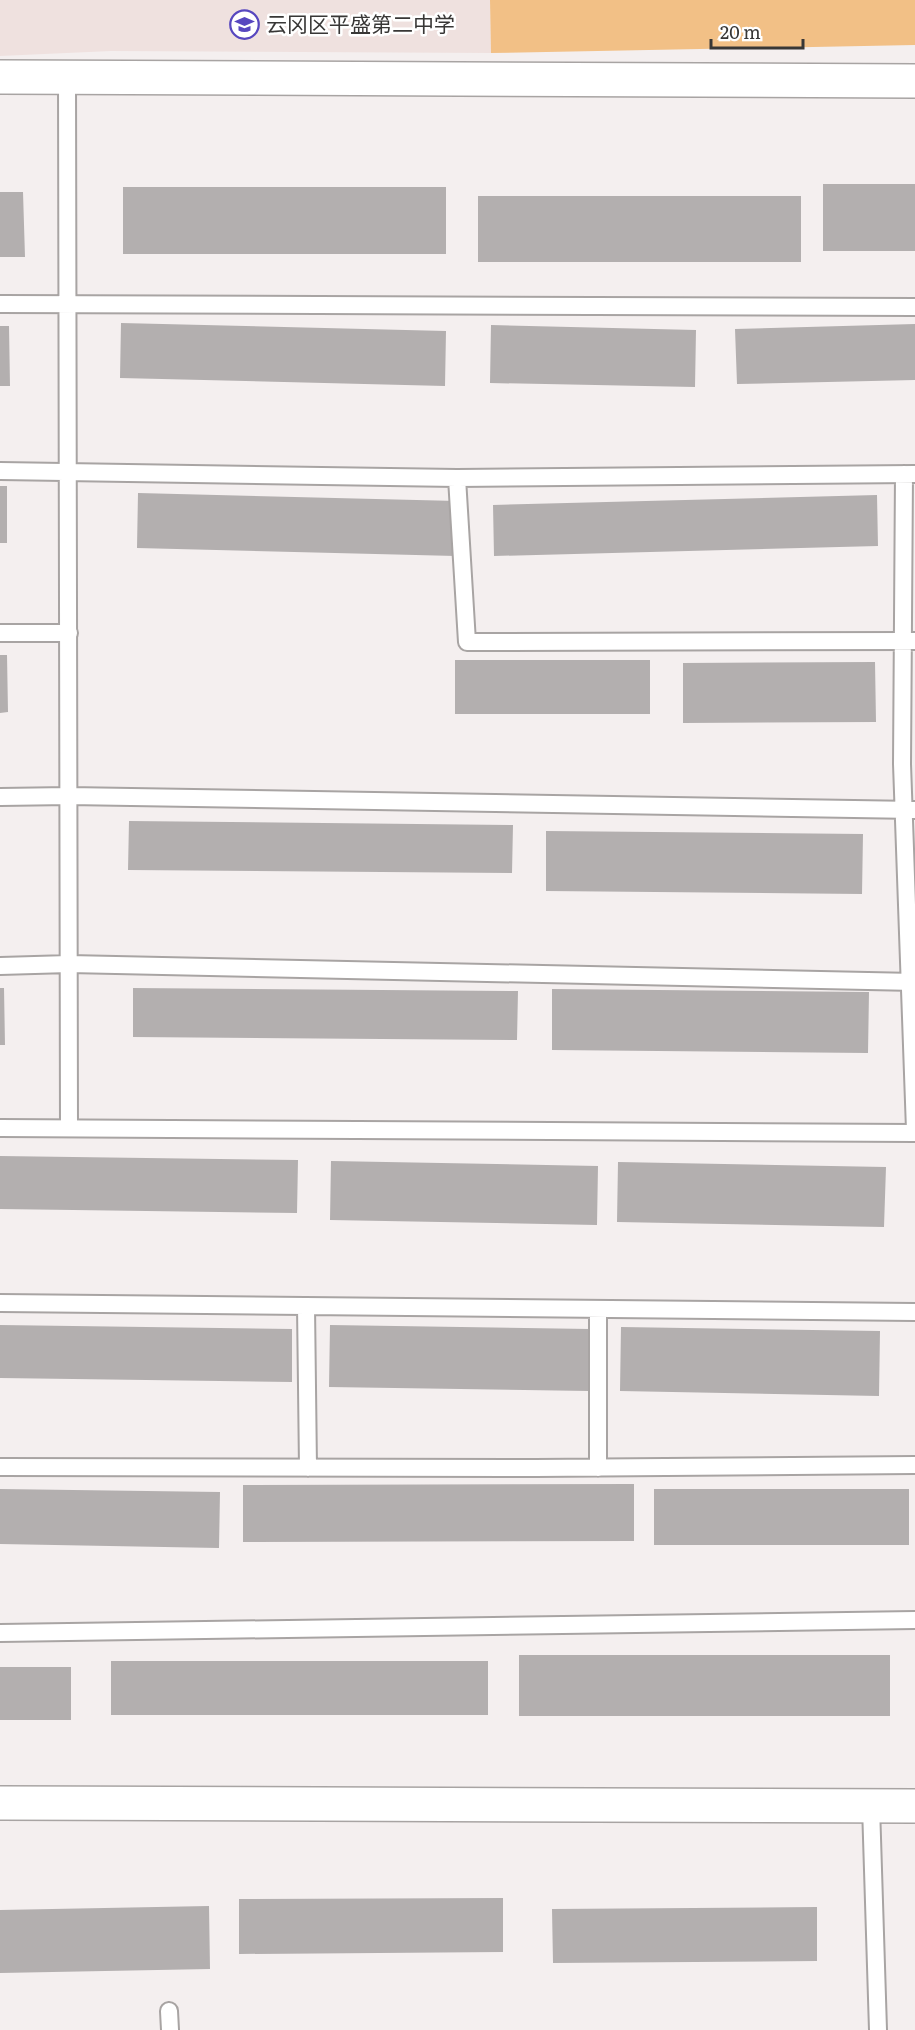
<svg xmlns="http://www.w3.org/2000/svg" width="915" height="2030" font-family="Literata,'Noto Sans SC',serif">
  <rect width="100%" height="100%" fill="#f4efef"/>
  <!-- built -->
  <path fill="#efe1df" d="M0 0H490L491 53 111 51 0 56Z"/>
  <!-- green -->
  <path fill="#f2c086" d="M490 0H915V45L491 53Z"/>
  <!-- building -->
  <path fill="#b3afaf" d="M823 184H915V251H823Z
    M123 187H446V254H123Z
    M0 192H23L25 257H0Z
    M478 196H801V262H478Z
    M121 323 446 331 445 386 120 378Z
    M915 324V380L737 384 735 329Z
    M491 325 696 330 695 387 490 383Z
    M0 326H9L10 386H0Z
    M0 486H7V543H0Z
    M138 493 457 501 456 556 137 548Z
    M877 495 878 546 494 556 493 505Z
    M0 655H7L8 712 0 713Z
    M455 660H650V714H455Z
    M875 662 876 722 683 723V663Z
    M129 821 513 825 512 873 128 870Z
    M546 831 863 834 862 894 546 891Z
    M0 988H4L5 1045H0Z
    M133 988 518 991 517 1040 133 1037Z
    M552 989 869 992 868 1053 552 1050Z
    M0 1156 298 1160 297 1213 0 1209Z
    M331 1161 598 1166 597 1225 330 1220Z
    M618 1162 886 1167 884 1227 617 1222Z
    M0 1325 292 1329V1382L0 1378Z
    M330 1325 590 1329 589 1391 329 1387Z
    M621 1327 880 1331 879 1396 620 1391Z
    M634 1484V1541L243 1542V1485Z
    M0 1489 220 1492 219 1548 0 1544Z
    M654 1489H909V1545H654Z
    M519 1655H890V1716H519Z
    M111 1661H488V1715H111Z
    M0 1667H71V1720H0Z
    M503 1898V1952L239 1954V1899Z
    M209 1906 210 1969 0 1973V1910Z
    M817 1907V1961L553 1963 552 1909Z"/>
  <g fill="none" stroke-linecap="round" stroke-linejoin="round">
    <defs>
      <path id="service" d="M67 77 69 1127
        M0 304 915 307
        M0 471 457 478 915 474
        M904 474 902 764 915 1130
        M457 478 467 642 915 641
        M0 633H69
        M0 797 69 796 915 810
        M0 966 69 964 915 982
        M0 1128 915 1133
        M0 1303 915 1312
        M306 1306 308 1468
        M598 1309V1468
        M0 1467 535 1468 915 1465
        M0 1633 915 1620
        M871 1806 878 2030
        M169 2011 170 2030"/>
      <path id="minor" d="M0 77 915 81
        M0 1803 915 1806"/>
    </defs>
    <!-- service casing -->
    <use href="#service" stroke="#a8a4a3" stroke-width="20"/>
    <!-- minor casing -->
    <use href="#minor" stroke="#a8a4a3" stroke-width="36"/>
    <!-- service -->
    <use href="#service" stroke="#fff" stroke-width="16"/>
    <!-- minor -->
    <use href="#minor" stroke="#fff" stroke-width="33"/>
  </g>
  <!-- icons -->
  <defs>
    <symbol id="school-ring" viewBox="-11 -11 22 22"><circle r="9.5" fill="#fff" stroke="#5747bf" stroke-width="1.5"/><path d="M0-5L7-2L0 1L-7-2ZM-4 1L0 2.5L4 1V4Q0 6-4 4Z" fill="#5747bf"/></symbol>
  </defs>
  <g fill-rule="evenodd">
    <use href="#school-ring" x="228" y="8" width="33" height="33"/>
  </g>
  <g text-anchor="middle" stroke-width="5" stroke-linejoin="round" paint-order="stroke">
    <!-- poi labels -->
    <g font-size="21" fill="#383736" stroke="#fff" text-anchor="start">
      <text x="266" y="32">云冈区平盛第二中学</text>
    </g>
  </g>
  <!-- scale -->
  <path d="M711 39v9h92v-9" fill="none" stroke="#383736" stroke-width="3"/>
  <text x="720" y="39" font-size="18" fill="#383736" stroke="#ffffff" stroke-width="4.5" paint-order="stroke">20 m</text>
</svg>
